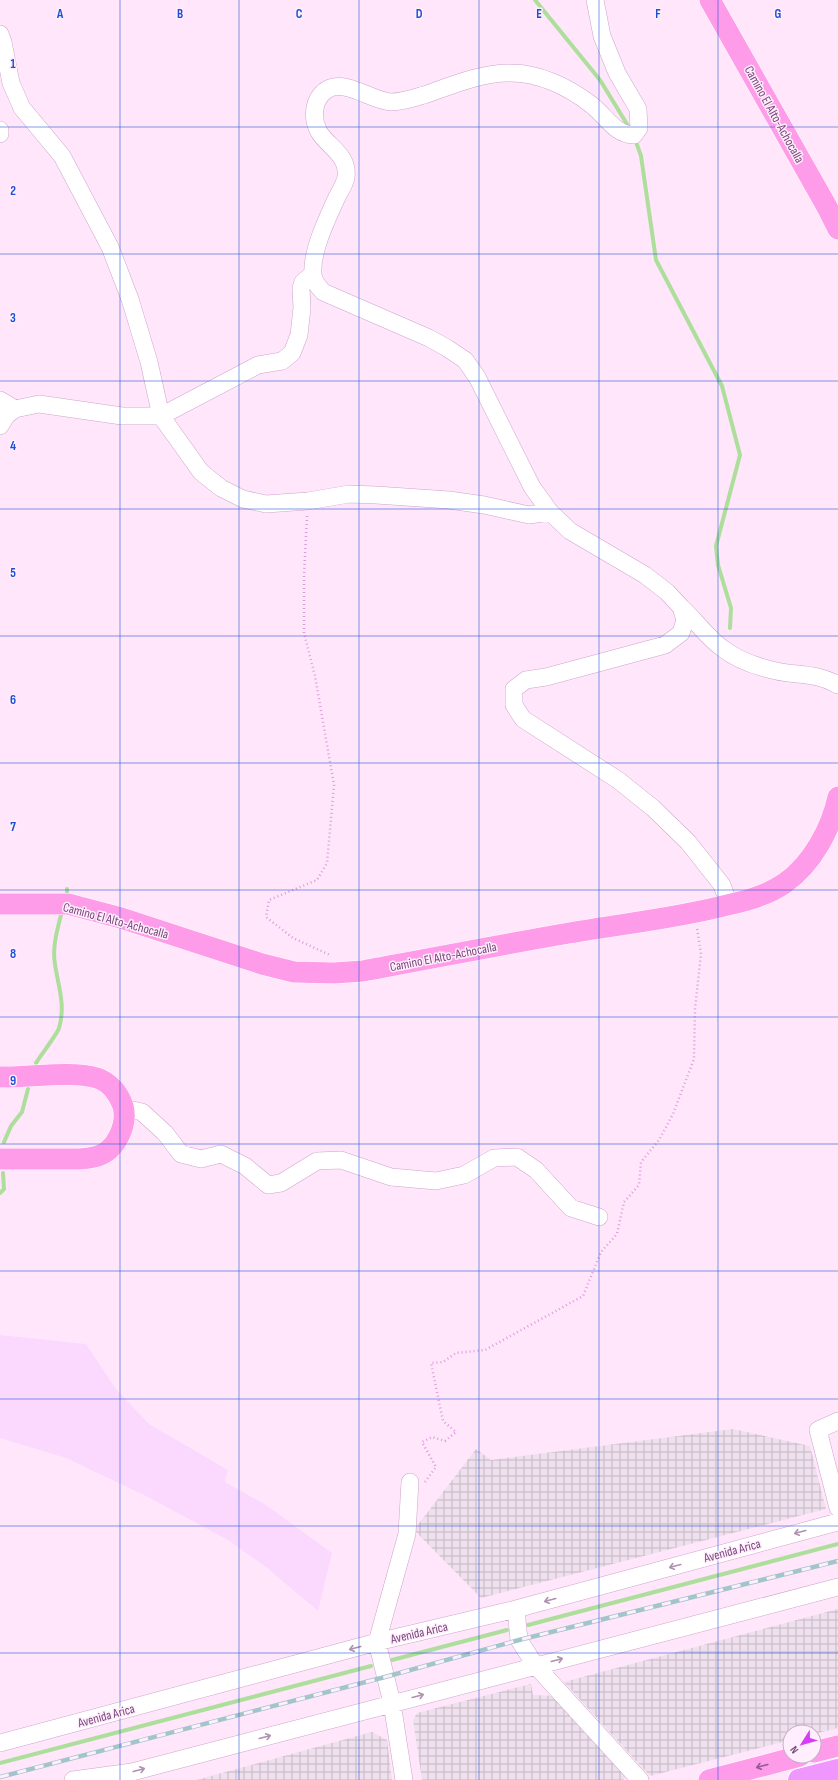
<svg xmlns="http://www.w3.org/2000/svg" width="838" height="1780" font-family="'Sofia Sans Condensed',sans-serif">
  <defs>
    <pattern id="industrial-grid" width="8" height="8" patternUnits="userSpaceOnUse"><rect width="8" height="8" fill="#eee0ed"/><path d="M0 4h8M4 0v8" fill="none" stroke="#c6b7c5"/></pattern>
  </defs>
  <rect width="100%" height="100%" fill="#ffe6fa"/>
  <!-- commercial -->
  <path fill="#fbd9ff" d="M0 1335 86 1344 116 1389 149 1424 228 1470 225 1482 266 1505 332 1553 318 1611 266 1567 228 1540 146 1496 66 1458 0 1438Z"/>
  <!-- industrial -->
  <path fill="url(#industrial-grid)" d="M733 1429 810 1446 826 1509 481 1598 414 1530 476 1449 491 1460Z
    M838 1609V1728L814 1734V1732H790V1740L650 1776 564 1682Z
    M531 1684 533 1695 556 1696 626 1776 623 1780H422L413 1720 417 1713Z
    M372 1732 387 1740 392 1780H196Z"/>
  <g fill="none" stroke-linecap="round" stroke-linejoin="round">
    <!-- stream -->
    <path stroke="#adde9c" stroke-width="4" d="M535 0 600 80 630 129
      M635 139 641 156 656 260 722 386 740 455 716 546 718 565 731 608 730 628
      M67 892V889
      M36 1063C40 1056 58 1033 59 1028 66 1005 58 986 55 964 52 949 57 930 61 915
      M4 1142 11 1126 22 1112 28 1089
      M0 1193 4 1189 3 1173
      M528 1625 838 1544
      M392 1660 507 1630
      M0 1763 371 1666"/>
    <defs>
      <path id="minor" d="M595 0 602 36 617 73 638 109 639 128 634 135C614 135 605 114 589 103 568 87 539 73 511 73 483 72 450 86 424 95 414 98 402 102 391 102 373 101 348 81 330 88 313 96 311 117 319 132 328 147 349 155 346 177 345 184 340 191 337 197 328 217 311 251 313 274 313 281 318 286 323 292L429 338 447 348 465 360 477 377 532 487 550 512 570 531 645 575 667 592 681 607 685 620 681 633 665 645 546 677 526 680 514 689V705L523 719 618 780 653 808 688 842 722 885 729 905
        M0 34 3 42 11 83 22 108 62 156 110 247 130 299 149 362 161 416 201 472 221 488 243 499 266 504 308 501 349 494 376 495 449 500 484 505 529 515 550 512
        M0 130V134
        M0 400 15 409
        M0 426 7 415 15 409 39 404 122 416H161L258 365 282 361 292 353 299 335 302 308 301 288 303 282 313 274
        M681 607C695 620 707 637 722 648 737 660 758 667 776 671 799 676 815 672 838 685
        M123 1108 142 1112 165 1133 181 1154 201 1159 221 1154 245 1166 268 1185 281 1183 317 1161 341 1160 391 1177 436 1181 464 1175 494 1158 517 1157 536 1170 571 1208 599 1217
        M838 1421 818 1430 838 1508
        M516 1609 519 1640 535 1665 640 1780
        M0 1743 377 1642 516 1609 838 1522
        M73 1780 132 1772 838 1587
        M404 1780 392 1703 377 1642 407 1534 410 1482"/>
      <path id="major" d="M710 0 827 207 838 229
        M0 904H68L121 918 262 964 294 972 334 973 363 971C432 958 500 945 569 933 620 924 672 919 723 906 746 901 766 896 785 883 812 864 831 829 838 797
        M0 1077C29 1078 70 1070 97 1078 110 1082 119 1094 123 1106 128 1125 116 1150 98 1156 86 1160 73 1159 61 1159 41 1159 20 1159 0 1159
        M814 1752 838 1746
        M709 1780 800 1756"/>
      <path id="highway" d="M799 1780 838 1770"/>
    </defs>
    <!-- minor casing -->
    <use href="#minor" stroke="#cda5cc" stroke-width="18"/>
    <!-- major casing -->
    <use href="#major" stroke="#fff" stroke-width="22"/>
    <!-- highway casing -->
    <use href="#highway" stroke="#fff" stroke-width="24"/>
    <!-- path -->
    <path stroke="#dc9cdd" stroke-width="2.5" stroke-dasharray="1 3" stroke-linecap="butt" d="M307 516 304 575V633L315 676 334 785 327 863 317 880 269 900 266 917 293 938 330 955
      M425 1482 436 1467 422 1442 432 1437 445 1441 456 1432 443 1421 431 1363 443 1362 456 1353 485 1350 583 1296 601 1252 617 1234 624 1202 639 1185 641 1162 659 1140 673 1114 694 1059 695 1009 701 954 697 928"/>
    <!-- minor -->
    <use href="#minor" stroke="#fff" stroke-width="17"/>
    <!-- major -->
    <use href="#major" stroke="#ff9ce9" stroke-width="21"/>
    <!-- highway -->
    <use href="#highway" stroke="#f096ff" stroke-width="22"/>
    <defs>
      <path id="rail" d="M0 1777 385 1677 519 1640 838 1561"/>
    </defs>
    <!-- rail casing -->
    <use href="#rail" stroke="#a2c5cb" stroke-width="4.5"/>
    <!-- rail -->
    <use href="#rail" stroke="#ffeefc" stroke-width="3" stroke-dasharray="9" stroke-linecap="butt"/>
  </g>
  <!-- one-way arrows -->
  <defs><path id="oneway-shaft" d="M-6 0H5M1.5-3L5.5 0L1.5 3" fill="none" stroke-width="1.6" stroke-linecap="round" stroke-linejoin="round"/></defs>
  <g stroke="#af91b0">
    <use href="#oneway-shaft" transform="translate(800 1532) rotate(165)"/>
    <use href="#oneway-shaft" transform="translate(675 1566) rotate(165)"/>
    <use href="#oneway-shaft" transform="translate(550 1600) rotate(165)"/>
    <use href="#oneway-shaft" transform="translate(355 1648) rotate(165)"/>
    <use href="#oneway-shaft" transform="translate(557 1660) rotate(-15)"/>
    <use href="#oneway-shaft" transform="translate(418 1696) rotate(-15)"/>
    <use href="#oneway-shaft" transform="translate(265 1737) rotate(-15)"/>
    <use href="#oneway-shaft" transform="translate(139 1770) rotate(-15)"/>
  </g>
  <use stroke="#945892" href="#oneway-shaft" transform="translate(762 1766) rotate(165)"/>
  <!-- grid -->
  <path fill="none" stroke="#1d4ed8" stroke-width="1" stroke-opacity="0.55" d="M120 0V1780M239 0V1780M359 0V1780M479 0V1780M599 0V1780M718 0V1780M0 127H838M0 254H838M0 381H838M0 509H838M0 636H838M0 763H838M0 890H838M0 1017H838M0 1144H838M0 1271H838M0 1399H838M0 1526H838M0 1653H838"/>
  <g text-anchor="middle" stroke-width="3" stroke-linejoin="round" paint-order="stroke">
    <!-- street labels -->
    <g font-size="13" fill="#79477c" stroke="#ffeefc">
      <text transform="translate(775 114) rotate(61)" y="5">Camino El Alto-Achocalla</text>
      <text transform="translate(116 920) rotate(15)" y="5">Camino El Alto-Achocalla</text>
      <text transform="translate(443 956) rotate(-11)" y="5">Camino El Alto-Achocalla</text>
      <text transform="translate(732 1550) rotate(-15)" y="5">Avenida Arica</text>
      <text transform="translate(419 1632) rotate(-13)" y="5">Avenida Arica</text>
      <text transform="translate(106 1715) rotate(-15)" y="5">Avenida Arica</text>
    </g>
  </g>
  <g font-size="13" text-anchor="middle" font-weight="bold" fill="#1d4ed8" stroke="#ffeefc" stroke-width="3" stroke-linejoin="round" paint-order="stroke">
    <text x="60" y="18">A</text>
    <text x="180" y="18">B</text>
    <text x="299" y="18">C</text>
    <text x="419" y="18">D</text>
    <text x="539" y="18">E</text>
    <text x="658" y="18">F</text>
    <text x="778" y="18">G</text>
    <text x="13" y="68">1</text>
    <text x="13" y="195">2</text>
    <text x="13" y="322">3</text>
    <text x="13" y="450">4</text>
    <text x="13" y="577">5</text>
    <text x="13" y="704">6</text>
    <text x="13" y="831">7</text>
    <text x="13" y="958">8</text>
    <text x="13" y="1085">9</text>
  </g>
  <!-- north arrow -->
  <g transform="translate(802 1744) rotate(233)"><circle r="19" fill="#ffeefc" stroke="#c9abc9"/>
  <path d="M0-3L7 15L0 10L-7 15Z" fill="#d43ef6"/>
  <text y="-6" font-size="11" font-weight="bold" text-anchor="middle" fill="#79477c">N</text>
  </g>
</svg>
